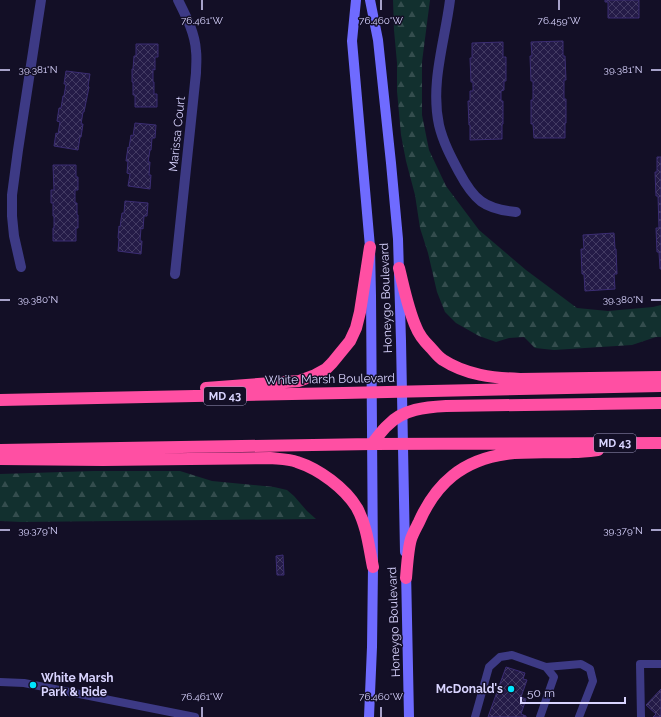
<svg xmlns="http://www.w3.org/2000/svg" width="661" height="717" font-family="Raleway,sans-serif">
  <defs>
    <pattern id="forest-firs" width="22" height="20" patternUnits="userSpaceOnUse"><rect width="22" height="20" fill="#12302f"/><path d="M5 1l3.5 6h-7zM16 11l3.5 6h-7z" fill="#344d4e"/></pattern>
    <pattern id="building-cross-hatch" width="8" height="8" patternUnits="userSpaceOnUse"><rect width="8" height="8" fill="#241b47"/><path d="M0 0l8 8M0 8l8-8" fill="none" stroke="#433b63"/></pattern>
  </defs>
  <rect width="100%" height="100%" fill="#130f26"/>
  <!-- forest -->
  <path fill="url(#forest-firs)" d="M393 0H430L422 62V115L429 150 446 186 479 230 526 270 577 308 608 311 653 307 661 305V337H656L632 345 554 350 535 348 524 337 509 338 496 342 479 336 456 323 445 312 437 292 428 253 420 228 415 195 406 161 401 135 397 91V63L394 30Z
    M93 471H180L212 481 274 487 287 490 294 496 307 511 316 519 21 522 0 521V474Z"/>
  <!-- building -->
  <path fill="url(#building-cross-hatch)" stroke="#3b2d73" d="M605 0H639V18H608V2H605Z
    M563 41V56H565L566 80H564V99H566V123H565V138H534L533 124H531V100H533V81H531L530 56H532L531 42Z
    M503 42V57H506V81H504V90L501 91V101H503V124H502V139L470 140V125H469L468 101H470V91H473V82H471L470 58H472V43Z
    M136 44H158V57H155V70L153 69V82H154V94H157V107H135V95H133V82H132V69H133L134 56H136Z
    M66 71 90 74 88 86 89 87 84 112H83L81 124H83L81 137H80L78 150 54 146 56 133 58 134 60 122 57 121 59 108H61L63 96H64L66 84H64Z
    M135 123 156 125 155 138H152L151 150H150L148 162H150L149 175H151L150 189 128 186 130 174 127 173 128 161H126L128 147 129 148 131 135 133 136Z
    M657 157H661V269H660L659 252H657L656 228H659L658 196H656L655 172H657Z
    M53 165H76V177H78V190H75V203H77V215H78V228H76V241H53V228H54V216H53V203H51V190H54Z
    M125 201 148 203 147 216H144L143 229 141 228 140 241H142L141 254 118 251 119 239 118 238 119 226 120 227 122 213H124Z
    M614 233 615 249H616L617 274H614L615 289 585 291 584 274H582L581 249H584L583 235Z
    M283 555 284 575H277L276 556Z
    M506 667 525 673 523 679 527 680 521 697 526 699 521 714 526 716V717H488Z
    M661 689V717H653L656 714 646 705Z"/>
  <g fill="none" stroke-linecap="round" stroke-linejoin="round">
    <!-- lane -->
    <path stroke="#3d3a85" stroke-width="8" d="M546 667 581 664 590 669 593 681 579 717
      M0 682 24 683 195 717
      M475 717 489 667 500 657 512 655 546 667 554 677 540 717
      M641 717 640 664H661"/>
    <!-- street -->
    <path stroke="#3d3a85" stroke-width="10" d="M450 0C445 41 430 83 439 125 443 142 451 157 459 172 474 200 484 209 516 212
      M21 267 14 236 12 216V195L18 150 41 0
      M175 274 196 73C196 66 197 58 196 51 195 33 186 16 178 0"/>
    <!-- secondary -->
    <path stroke="#6f6bff" stroke-width="10" d="M356 0 352 41 370 247 371 295 373 567 372 647 369 717
      M370 0 378 40 391 163 398 239 401 341 405 552
      M406 570 409 717"/>
    <!-- highway -->
    <path stroke="#ff4fa3" stroke-width="12" d="M399 268C404 288 408 309 416 327 419 335 424 341 430 347 434 351 438 357 443 360 466 375 493 378 520 379L661 377
      M206 388 299 381 315 375 326 369 332 363 350 341 356 328 360 312 370 247
      M0 400 343 393 661 386
      M372 444C377 438 382 430 388 425 403 409 426 407 446 406L661 403
      M0 450 372 444 661 443
      M0 459 103 460 270 458C279 459 289 459 297 462 319 469 345 488 357 508 367 526 369 548 373 567
      M406 578C407 567 408 549 411 539 413 533 416 528 419 522 436 483 463 460 506 454 528 451 551 453 573 452 582 452 590 451 598 450"/>
  </g>
  <!-- ticks -->
  <path fill="none" stroke="#d9d4ff" stroke-width="1.5" d="M202 0V10M381 0V10M559 0V10M0 70H10M651 70H661M0 300H10M651 300H661M0 530H10M651 530H661M202 707V717M381 707V717"/>
  <!-- markers -->
  <g fill="#00e5ff" stroke="#130f26" stroke-width="1.5">
    <circle cx="33" cy="685" r="4"/>
    <circle cx="511" cy="689" r="4"/>
  </g>
  <g text-anchor="middle" stroke-width="3" stroke-linejoin="round" paint-order="stroke">
    <!-- shield labels -->
    <g fill="#130f26" stroke="#9e99be" stroke-width="1">
      <rect x="204" y="387" width="42" height="18" rx="3"/>
      <rect x="594" y="434" width="42" height="18" rx="3"/>
    </g>
    <g font-size="11" font-weight="bold" fill="#d9d4ff">
      <text x="225" y="400">MD 43</text>
      <text x="615" y="447">MD 43</text>
    </g>
    <!-- street labels -->
    <g font-size="12" fill="#d9d4ff" stroke="#130f26">
      <text transform="translate(177 134) rotate(-84)" y="4">Marissa Court</text>
      <text transform="translate(386 298) rotate(-92)" y="4">Honeygo Boulevard</text>
      <text transform="translate(330 379) rotate(-1)" y="4">White Marsh Boulevard</text>
      <text transform="translate(394 622) rotate(-92)" y="4">Honeygo Boulevard</text>
    </g>
    <!-- poi labels -->
    <g font-size="12" font-weight="bold" fill="#d9d4ff" stroke="#130f26" text-anchor="start">
      <text x="41" y="682">White Marsh<tspan x="41" dy="14">Park &amp; Ride</tspan></text>
      <text x="503" y="693" text-anchor="end">McDonald's</text>
    </g>
  </g>
  <g font-size="10" text-anchor="middle" fill="#d9d4ff" stroke="#130f26" stroke-width="3" stroke-linejoin="round" paint-order="stroke">
    <text x="202" y="24">76.461°W</text>
    <text x="381" y="24">76.460°W</text>
    <text x="559" y="24">76.459°W</text>
    <text x="38" y="73">39.381°N</text>
    <text x="623" y="73">39.381°N</text>
    <text x="38" y="303">39.380°N</text>
    <text x="623" y="303">39.380°N</text>
    <text x="38" y="534">39.379°N</text>
    <text x="623" y="534">39.379°N</text>
    <text x="202" y="700">76.461°W</text>
    <text x="381" y="700">76.460°W</text>
  </g>
  <!-- scale -->
  <path d="M521 697v6h104v-6" fill="none" stroke="#d9d4ff" stroke-width="2"/>
  <text x="527" y="697" font-size="12" fill="#d9d4ff" stroke="#130f26" stroke-width="3" paint-order="stroke">50 m</text>
</svg>
